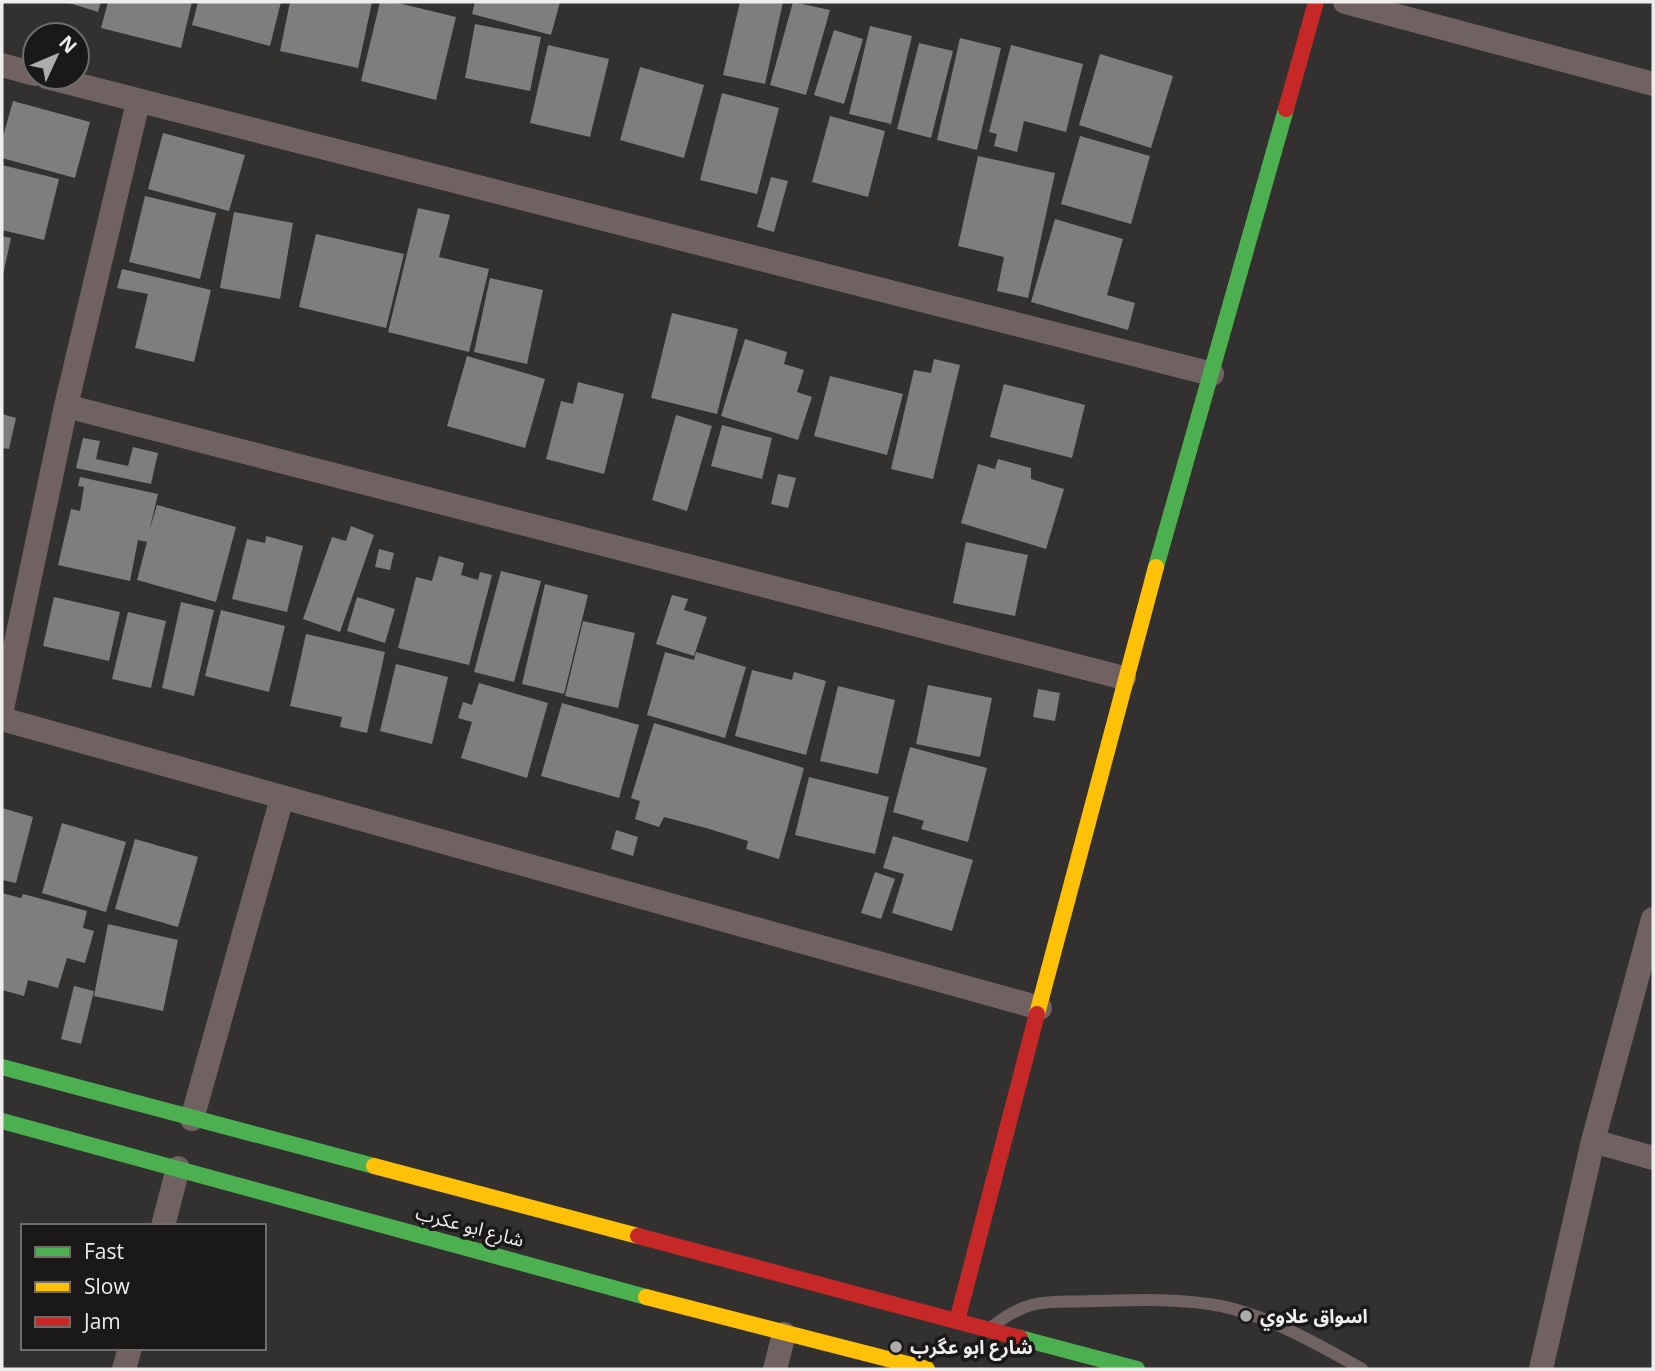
<svg xmlns="http://www.w3.org/2000/svg" width="1655" height="1371" font-family="'Open Sans','Noto Sans Arabic',sans-serif">
  <rect width="100%" height="100%" fill="#323130"/>
  <!-- building -->
  <path fill="#7e7e7e" d="M66 2H101L98 12Z
    M108 2H192L181 48 101 28Z
    M198 2H281L270 46 192 25Z
    M290 2H372L358 68 280 51Z
    M380 2H394L456 17 436 100 361 81Z
    M475 2H560L551 35 472 14Z
    M740 2H783L765 84 723 75Z
    M793 2 830 10 806 95 770 85Z
    M475 24 541 37 530 91 465 78Z
    M870 26 912 36 891 124 849 114Z
    M834 30 863 39 844 104 814 95Z
    M960 38 1001 48 977 150 937 140Z
    M919 43 953 51 931 138 897 129Z
    M548 45 609 59 590 137 530 123Z
    M1011 45 1083 64 1066 132 1024 121 1017 152 994 146 997 134 989 132Z
    M1100 54 1173 76 1151 148 1079 125Z
    M640 67 704 85 684 158 620 140Z
    M722 93 779 108 757 194 700 180Z
    M13 101 90 122 75 178 2 158V140Z
    M830 116 885 131 868 197 812 182Z
    M163 133 245 155 229 211 148 189Z
    M1080 136 1150 156 1131 224 1061 204Z
    M978 156 1055 173 1028 298 997 291 1004 257 958 246Z
    M2 165 59 179 44 240 2 230Z
    M771 177 788 181 774 232 757 227Z
    M145 196 216 213 200 279 129 262Z
    M418 208 450 215 439 257 489 269 469 352 388 332Z
    M234 212 293 223 280 299 220 288Z
    M1055 219 1123 239 1107 295 1135 303 1128 330 1031 302Z
    M316 234 404 254 386 328 299 307Z
    M2 236 11 238 3 275H2Z
    M122 269 211 290 194 362 135 348 148 294 117 288Z
    M490 278 543 290 527 364 474 352Z
    M672 313 738 329 717 414 651 398Z
    M745 339 787 352 784 364 804 370 797 392 812 397 798 440 721 416Z
    M467 356 545 379 525 448 447 426Z
    M934 359 960 365 933 479 891 469 914 370 931 373Z
    M830 376 903 394 887 455 814 436Z
    M578 382 624 394 604 474 546 459 561 401 573 404Z
    M1004 384 1085 405 1072 458 990 437Z
    M2 414 16 418 9 449 2 448Z
    M676 415 712 426 687 511 652 500Z
    M722 425 772 438 762 479 711 466Z
    M83 438 100 441 96 459 128 466 133 447 158 453 151 484 76 468Z
    M998 459 1031 468V479L1064 489 1046 549 961 523 978 464 995 469Z
    M778 474 796 478 788 508 771 504Z
    M80 477 158 494 149 532 157 505 236 527 216 602 137 580 147 542 138 540 130 581 58 565 71 509 80 511 84 487 78 486Z
    M351 526 374 535 340 632 303 619 332 537 346 541Z
    M266 536 303 546 287 612 232 599 247 539 265 543Z
    M966 542 1028 555 1015 616 953 603Z
    M379 549 394 553 390 570 375 567Z
    M439 556 464 563 461 575 478 580 480 572 492 575 469 665 398 648 416 577 432 581Z
    M501 571 541 581 514 682 474 672Z
    M545 584 588 595 564 694 522 684Z
    M672 595 688 599 684 610 707 617 694 656 656 644Z
    M54 597 120 612 109 661 43 646Z
    M357 597 395 609 385 643 347 631Z
    M181 602 214 610 194 696 162 688Z
    M221 610 285 626 269 692 205 676Z
    M128 612 166 621 151 688 112 679Z
    M583 621 635 633 618 708 565 696Z
    M306 634 385 652 367 733 340 727 342 717 290 706Z
    M665 652 694 660 696 652 746 667 725 738 647 715Z
    M396 664 448 677 432 744 380 731Z
    M752 670 792 680 794 672 826 681 806 755 735 736Z
    M479 683 548 703 527 778 461 758 472 722 458 718 463 702 472 705Z
    M928 685 992 698 980 757 916 744Z
    M838 686 895 700 878 774 820 761Z
    M1038 689 1060 693 1055 721 1033 717Z
    M562 703 639 725 619 798 541 776Z
    M654 723 804 768 779 859 746 849 748 841 706 828 664 817 659 827 635 819 640 801 631 798Z
    M910 747 987 768 968 842 921 829 924 821 893 812Z
    M809 777 889 797 875 854 795 835Z
    M2 808 33 817 16 883 2 880Z
    M62 823 126 842 106 912 42 893Z
    M616 830 638 837 633 856 611 849Z
    M893 836 973 860 952 931 892 913 904 874 883 868Z
    M135 839 198 857 178 927 115 909Z
    M875 872 895 879 881 919 861 913Z
    M2 893 21 898 23 894 87 911 83 928 94 931 85 963 67 958 58 988 28 980 24 996 2 990Z
    M108 924 178 940 163 1011 94 996Z
    M74 986 94 991 81 1044 61 1039Z"/>
  <g fill="none" stroke-linecap="round" stroke-linejoin="round">
    <!-- lane -->
    <path stroke="#706262" stroke-width="12" d="M993 1326C1031 1296 1049 1303 1093 1301 1136 1300 1179 1298 1221 1306 1269 1316 1319 1345 1362 1369"/>
    <!-- street -->
    <path stroke="#706262" stroke-width="24" d="M1345 2 1653 84
      M2 65 35 74
      M47 77 1212 374
      M66 406 1124 678
      M2 709 66 406 138 102
      M2 719 1040 1008
      M192 1119 282 798
      M1593 1141 1653 1158
      M163 1226 178 1168
      M124 1369 130 1348
      M775 1369 784 1334
      M1541 1369 1593 1141 1653 919"/>
    <!-- fast -->
    <path stroke="#4caf50" stroke-width="16" d="M1156 567 1286 109
      M2 1067 374 1166
      M2 1121 646 1297
      M1020 1338 1137 1369"/>
    <!-- slow -->
    <path stroke="#ffc107" stroke-width="16" d="M1037 1014 1156 567
      M374 1166 638 1236
      M646 1297 927 1369"/>
    <!-- jam -->
    <path stroke="#c62828" stroke-width="16" d="M1286 109 1316 2
      M638 1236 1020 1338
      M957 1321 1037 1014"/>
  </g>
  <!-- markers -->
  <g fill="#adacab" stroke="#1a1918" stroke-width="2.5">
    <circle cx="1246" cy="1316" r="7"/>
    <circle cx="896" cy="1347" r="7"/>
  </g>
  <g text-anchor="middle" stroke-width="7" stroke-linejoin="round" paint-order="stroke">
    <!-- street labels -->
    <g font-size="19" fill="#efeeed" stroke="#1a1918">
      <text transform="translate(470 1226) rotate(15)" y="7">شارع ابو عكرب</text>
    </g>
    <!-- poi labels -->
    <g font-size="19" font-weight="bold" fill="#efeeed" stroke="#1a1918" text-anchor="start">
      <text x="1260" y="1323">اسواق علاوي</text>
      <text x="910" y="1354">شارع ابو عگرب</text>
    </g>
  </g>
  <!-- border -->
  <rect width="1655" height="1371" fill="none" stroke="#efeeed" stroke-width="7"/>
  <!-- legend -->
  <rect x="21" y="1224" width="245" height="126" fill="#1a1918" stroke="#6f6e6d" stroke-width="2"/>
  <rect x="35" y="1247" width="35" height="10" fill="#4caf50" stroke="#6f6e6d" stroke-width="2"/>
  <text x="84" y="1259" font-size="21" fill="#efeeed">Fast</text>
  <rect x="35" y="1282" width="35" height="10" fill="#ffc107" stroke="#6f6e6d" stroke-width="2"/>
  <text x="84" y="1294" font-size="21" fill="#efeeed">Slow</text>
  <rect x="35" y="1317" width="35" height="10" fill="#c62828" stroke="#6f6e6d" stroke-width="2"/>
  <text x="84" y="1329" font-size="21" fill="#efeeed">Jam</text>
  <!-- north arrow -->
  <g transform="translate(56 56) rotate(46)"><circle r="33" fill="#1a1918" stroke="#6f6e6d" stroke-width="2"/>
  <path d="M0-5L12 26L0 18L-12 26Z" fill="#adacab"/>
  <text y="-10" font-size="19" font-weight="bold" text-anchor="middle" fill="#efeeed">N</text>
  </g>
</svg>
